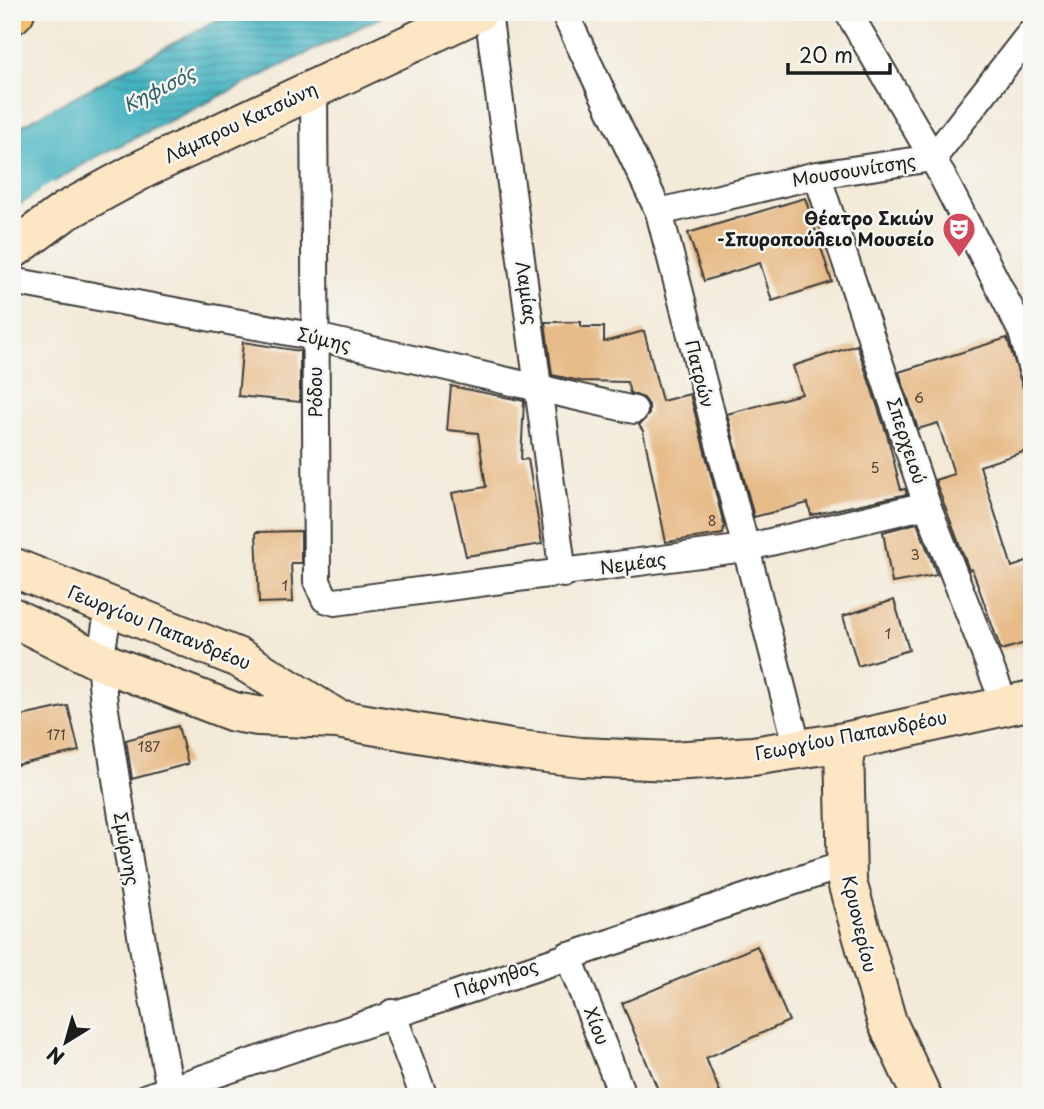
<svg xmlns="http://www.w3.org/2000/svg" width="1044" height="1109" font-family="'Playpen Sans',sans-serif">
  <defs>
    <pattern id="water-rules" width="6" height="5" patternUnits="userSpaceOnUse" patternTransform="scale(1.75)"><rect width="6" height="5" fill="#45b3c1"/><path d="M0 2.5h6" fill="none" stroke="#39919c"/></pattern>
  </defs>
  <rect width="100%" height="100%" fill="#f6f6f2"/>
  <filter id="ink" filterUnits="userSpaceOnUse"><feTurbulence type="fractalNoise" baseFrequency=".0143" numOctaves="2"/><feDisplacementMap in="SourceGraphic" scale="14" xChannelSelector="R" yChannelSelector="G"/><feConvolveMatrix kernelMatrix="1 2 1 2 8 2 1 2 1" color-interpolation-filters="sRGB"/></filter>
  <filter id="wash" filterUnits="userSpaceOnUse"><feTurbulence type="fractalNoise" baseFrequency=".00686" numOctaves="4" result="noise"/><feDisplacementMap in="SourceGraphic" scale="28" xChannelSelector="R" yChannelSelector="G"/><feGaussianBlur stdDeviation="1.57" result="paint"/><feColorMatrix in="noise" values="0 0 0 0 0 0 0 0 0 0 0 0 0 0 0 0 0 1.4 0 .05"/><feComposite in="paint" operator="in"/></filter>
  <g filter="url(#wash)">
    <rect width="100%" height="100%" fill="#f3ead8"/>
    <!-- water -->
    <path fill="url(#water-rules)" stroke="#30686e" stroke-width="2" d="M231 12H391L96 157 54 182 21 126Z
      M12 150 39 191 12 210Z"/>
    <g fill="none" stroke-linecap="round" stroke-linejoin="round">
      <!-- river -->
      <path stroke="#45b3c1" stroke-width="61" d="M12 172 63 138 110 114"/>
    </g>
    <g id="blocks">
      <!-- building -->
      <path fill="#e7bb88" d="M805 198 832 282 772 301 760 263 704 281 688 233Z
        M545 322H581V327H604V342L644 331 662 401 690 394 724 525 723 534 666 542 643 431 639 425 649 414V405L644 398 630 393 627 382 580 381 552 375Z
        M1007 338 1032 416V449L980 466 1012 567 1032 560V641L1001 650 972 569 969 570 935 480 954 474 938 423 918 429 899 372Z
        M243 342 300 351V402L238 396Z
        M857 345 888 438 901 490 905 489 907 494 811 515 808 503 754 517 727 414 802 394 793 366Z
        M451 386 524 401 521 460 528 459 542 544 466 556 452 493 486 487 478 433 447 430Z
        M917 523 937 575 892 583 883 532Z
        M301 531V563H291L293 602 259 603 256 532Z
        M894 600 909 650 858 666 843 616Z
        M68 706 79 751 12 766V718Z
        M178 726 188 764 132 779 126 740Z
        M757 946 789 1021 706 1058 722 1097H661L622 1003Z"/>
    </g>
  </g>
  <g filter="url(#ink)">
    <use href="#blocks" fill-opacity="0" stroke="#3c3b38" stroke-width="2"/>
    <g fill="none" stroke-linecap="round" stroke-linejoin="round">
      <defs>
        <path id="street" d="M488 12 563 574
          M564 12 659 212 798 749
          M848 12 933 158 1022 332 1032 370
          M314 89 317 581 325 599 335 602 745 548 927 505
          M817 175 927 505 1005 705
          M659 212 817 175 933 158 1032 31
          M12 281 316 337 634 410
          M109 607 100 661 104 704 142 941 170 1089
          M568 955 623 1097
          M392 1013 424 1097
          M147 1097 846 864"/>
        <path id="secondary" d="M12 250 64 212 145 168 478 12
          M12 567 239 658 337 719
          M12 617 100 661 234 712 258 716 337 719 511 749 581 757 671 761 753 756 844 742 1032 700
          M844 742 847 882 887 1022 922 1097"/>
        <path id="highway" d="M12 15 15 12"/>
      </defs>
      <!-- street casing -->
      <use href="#street" stroke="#3c3b38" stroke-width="30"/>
      <!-- secondary casing -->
      <use href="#secondary" stroke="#3c3b38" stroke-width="42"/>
      <!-- highway casing -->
      <use href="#highway" stroke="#3c3b38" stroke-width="42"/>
      <!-- street -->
      <use href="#street" stroke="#fff" stroke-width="26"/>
      <!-- secondary -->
      <use href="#secondary" stroke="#fce6c4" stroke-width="38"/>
      <!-- highway -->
      <use href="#highway" stroke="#f7c06c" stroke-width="38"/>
    </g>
  </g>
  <!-- icons -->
  <defs>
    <symbol id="theatre-pin" viewBox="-11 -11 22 30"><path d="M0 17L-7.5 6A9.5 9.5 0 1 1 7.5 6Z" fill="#d1495b" stroke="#f6f6f2"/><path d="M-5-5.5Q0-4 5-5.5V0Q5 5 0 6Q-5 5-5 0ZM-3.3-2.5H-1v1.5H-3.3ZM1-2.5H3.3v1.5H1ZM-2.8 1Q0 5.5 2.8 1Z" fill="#fff"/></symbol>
  </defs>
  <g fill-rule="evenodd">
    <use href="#theatre-pin" x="940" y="210" width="38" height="52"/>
  </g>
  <g text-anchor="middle" stroke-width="5" stroke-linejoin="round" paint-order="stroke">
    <!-- number labels -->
    <g font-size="14" fill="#4f4437">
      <text x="919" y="403">6</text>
      <text x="875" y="473">5</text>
      <text x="712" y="526">8</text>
      <text x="915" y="560">3</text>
      <text x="285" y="591">1</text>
      <text x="888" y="639">1</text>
      <text x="56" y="740">171</text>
      <text x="149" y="752">187</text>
    </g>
    <!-- street labels -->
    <g font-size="18" fill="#1c1c1c" stroke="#f6f6f2">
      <text transform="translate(241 123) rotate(-25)" y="6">Λάμπρου Κατσώνη</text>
      <text transform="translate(854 171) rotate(-9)" y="6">Μουσουνίτσης</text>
      <text transform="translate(526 293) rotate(82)" y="6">Λαμίας</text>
      <text transform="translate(324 340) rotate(12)" y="6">Σύμης</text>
      <text transform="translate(699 374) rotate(76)" y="6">Πατρών</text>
      <text transform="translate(316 392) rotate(-90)" y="6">Ρόδου</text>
      <text transform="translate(906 441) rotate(72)" y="6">Σπερχειού</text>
      <text transform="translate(633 564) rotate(-8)" y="6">Νεμέας</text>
      <text transform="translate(159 628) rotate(22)" y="6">Γεωργίου Παπανδρέου</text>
      <text transform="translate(851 736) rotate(-11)" y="6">Γεωργίου Παπανδρέου</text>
      <text transform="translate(126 849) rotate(80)" y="6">Σμύρνης</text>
      <text transform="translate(859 924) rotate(77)" y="6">Κρυονερίου</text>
      <text transform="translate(496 979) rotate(-18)" y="6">Πάρνηθος</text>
      <text transform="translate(596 1026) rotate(69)" y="6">Χίου</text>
    </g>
    <!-- poi labels -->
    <g font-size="18" font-weight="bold" fill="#1c1c1c" stroke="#f6f6f2" text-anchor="end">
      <text x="934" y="225">Θέατρο Σκιών<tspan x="934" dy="21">-Σπυροπούλειο Μουσείο</tspan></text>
    </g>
    <!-- water labels -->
    <g font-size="19" font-style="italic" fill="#2e6066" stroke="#f6f6f2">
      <text transform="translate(159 89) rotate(-27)" y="7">Κηφισός</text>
    </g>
  </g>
  <!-- margin -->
  <rect width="1044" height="1109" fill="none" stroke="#f6f6f2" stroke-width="42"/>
  <!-- north arrow -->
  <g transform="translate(66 1042) rotate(217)" stroke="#f6f6f2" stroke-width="5" paint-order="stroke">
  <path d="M0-5L12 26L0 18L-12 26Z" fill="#1c1c1c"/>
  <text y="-10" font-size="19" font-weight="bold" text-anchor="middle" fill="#1c1c1c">N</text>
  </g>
  <!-- scale -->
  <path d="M788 63v10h102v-10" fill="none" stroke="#1c1c1c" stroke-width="3.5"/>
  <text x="799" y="63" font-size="21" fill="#1c1c1c" stroke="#f6f6f2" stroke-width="5" paint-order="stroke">20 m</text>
</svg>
